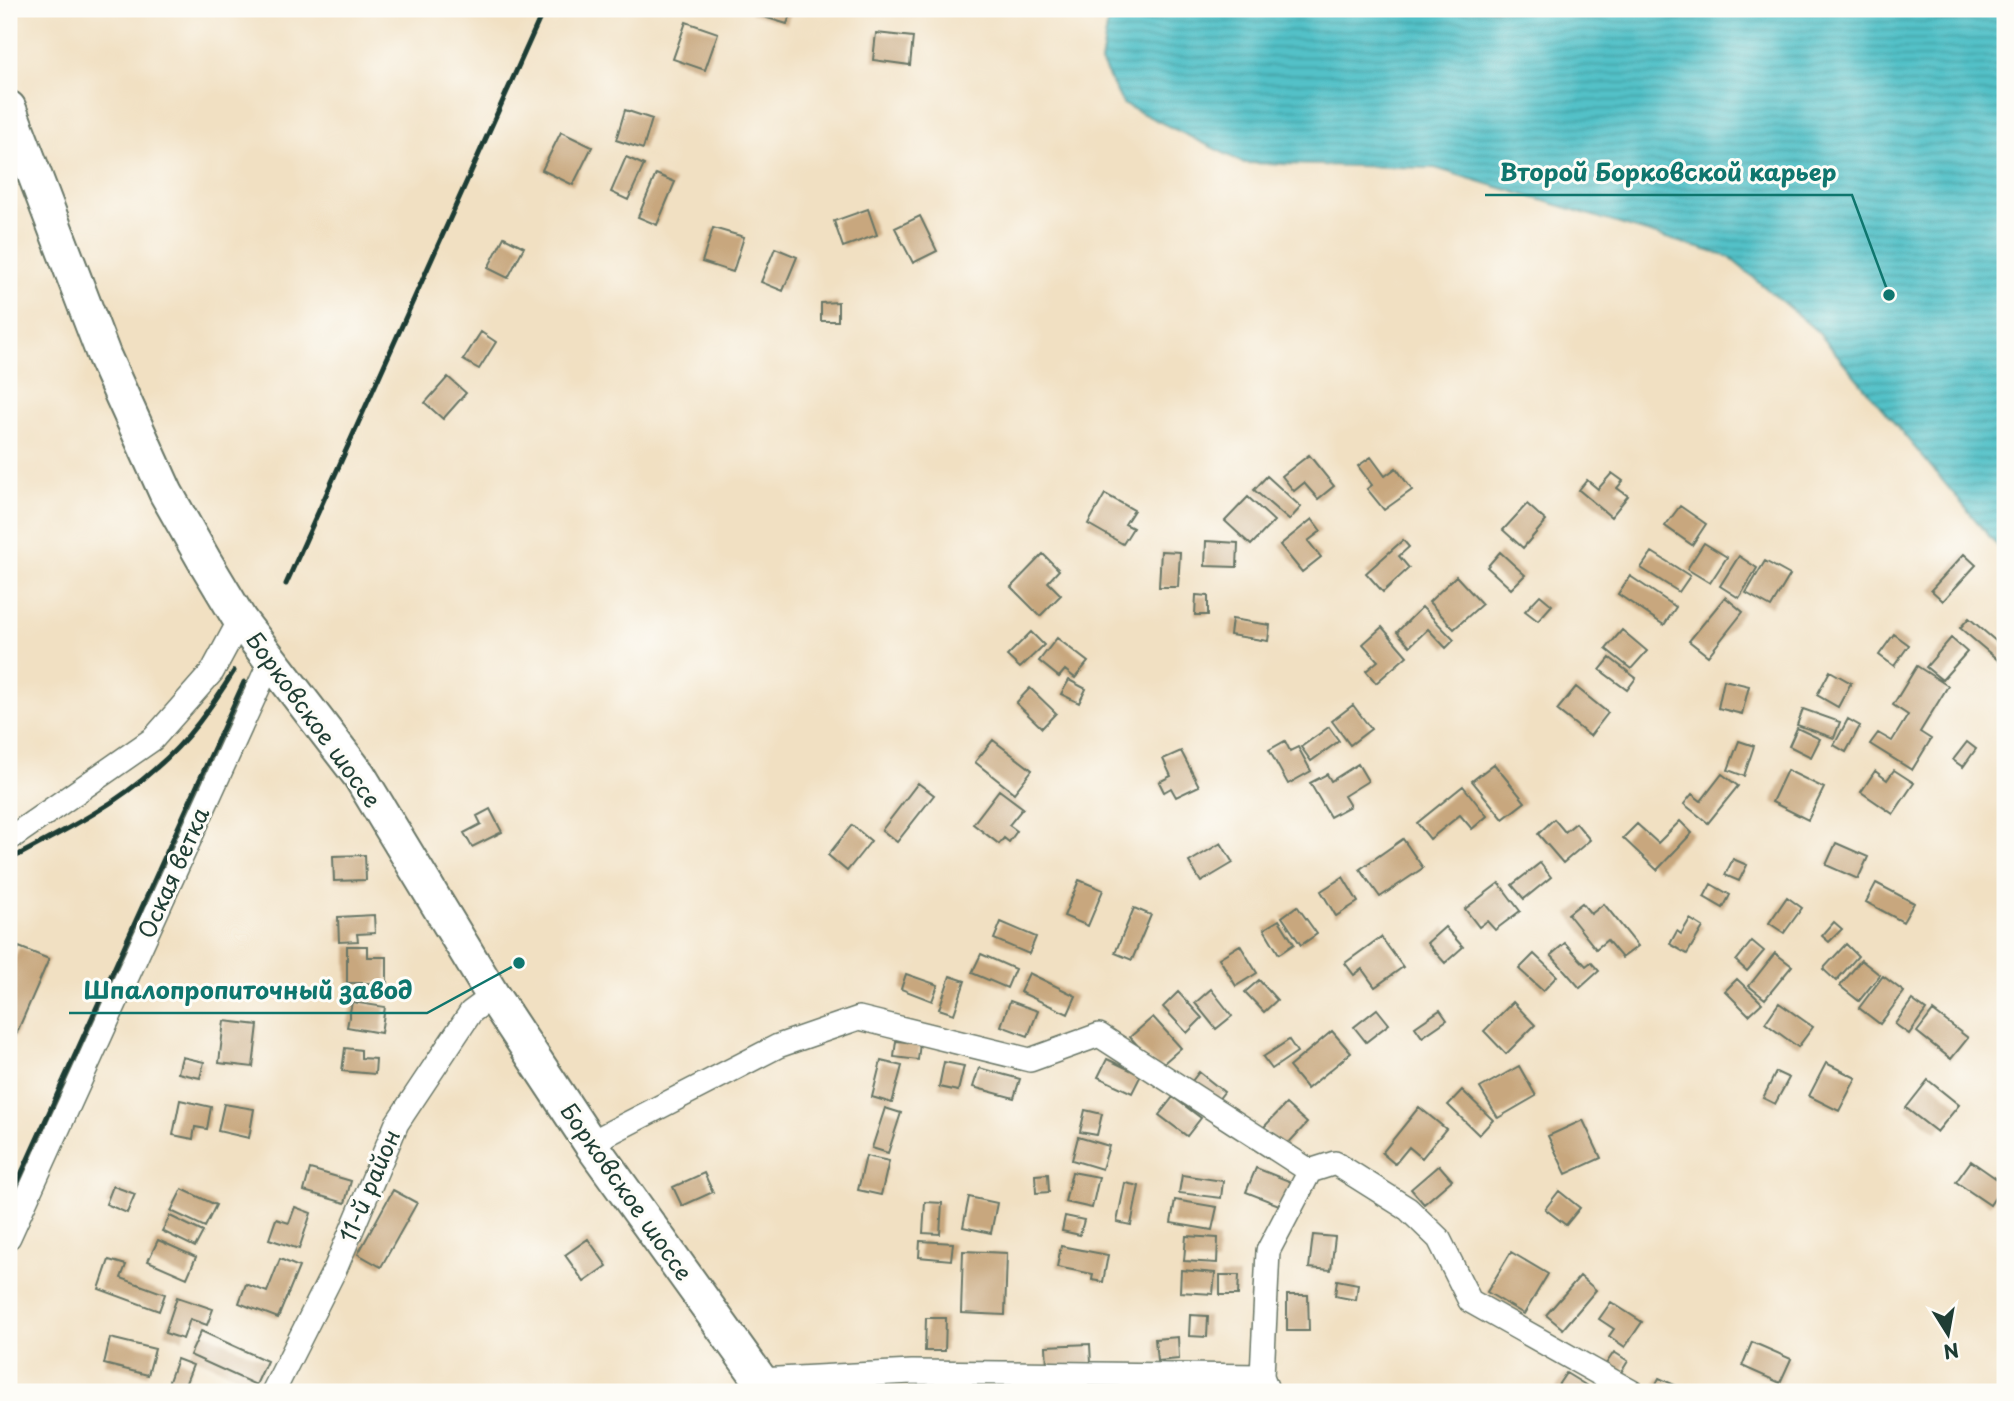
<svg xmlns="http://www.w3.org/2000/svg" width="2014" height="1401" font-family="'Playpen Sans',sans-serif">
  <defs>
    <pattern id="water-rules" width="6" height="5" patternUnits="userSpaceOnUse" patternTransform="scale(1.75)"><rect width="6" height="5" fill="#53c1c8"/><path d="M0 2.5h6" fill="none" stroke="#449ea3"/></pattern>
  </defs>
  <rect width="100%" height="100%" fill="#fdfcf7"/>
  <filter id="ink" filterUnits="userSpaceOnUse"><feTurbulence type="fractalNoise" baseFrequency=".0143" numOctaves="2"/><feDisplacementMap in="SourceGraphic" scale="14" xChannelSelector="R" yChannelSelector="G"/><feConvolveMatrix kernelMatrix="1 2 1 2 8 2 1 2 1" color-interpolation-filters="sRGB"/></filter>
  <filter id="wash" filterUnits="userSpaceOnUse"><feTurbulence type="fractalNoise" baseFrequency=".00686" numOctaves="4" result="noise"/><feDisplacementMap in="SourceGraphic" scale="28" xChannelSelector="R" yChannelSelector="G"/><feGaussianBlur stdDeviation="1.57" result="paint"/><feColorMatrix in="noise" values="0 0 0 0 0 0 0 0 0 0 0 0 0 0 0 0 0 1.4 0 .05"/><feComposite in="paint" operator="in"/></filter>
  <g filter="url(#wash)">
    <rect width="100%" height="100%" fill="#f1e0c2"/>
    <!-- water -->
    <path fill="url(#water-rules)" stroke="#397f7e" stroke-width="2" d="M1110 9H2005V555L1818 332 1729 257 1435 168 1244 163 1123 104 1101 62Z"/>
    <g id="blocks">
      <!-- building -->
      <path fill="#c8a77e" d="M753 9H792L787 24 751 13Z
        M686 22 718 33 705 70 673 59Z
        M876 33 913 37 910 65 873 60Z
        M625 110 652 119 643 149 616 140Z
        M561 132 592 147 573 185 542 170Z
        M626 157 644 165 628 200 611 192Z
        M656 174 675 182 657 225 638 217Z
        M868 209 877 235 843 247 834 221Z
        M920 216 937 251 913 263 895 228Z
        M713 228 744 237 733 272 702 262Z
        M504 237 524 247 508 278 488 268Z
        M775 248 797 257 783 291 761 282Z
        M838 302V321H821V303Z
        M481 332 496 342 479 369 463 360Z
        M448 377 466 393 443 419 425 403Z
        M1309 455 1334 486 1318 499 1304 483 1294 491 1282 476Z
        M1371 457 1385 476 1396 468 1412 490 1384 510 1367 489 1372 485 1358 466Z
        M1612 473 1623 481 1617 488 1628 496 1611 517 1579 490 1587 480 1598 489Z
        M1267 476 1301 507 1289 520 1254 490Z
        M1105 494 1134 510 1125 524 1133 528 1123 544 1088 524Z
        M1248 497 1274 521 1251 545 1225 521Z
        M1527 504 1546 521 1523 548 1503 530Z
        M1680 506 1706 524 1692 545 1665 526Z
        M1312 519 1321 531 1308 541 1321 557 1302 572 1280 545Z
        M1403 540 1409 547 1399 556 1409 568 1383 592 1366 573Z
        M1206 541 1238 543 1237 567 1205 566Z
        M1704 543 1727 557 1710 583 1687 569Z
        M1161 551 1180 552 1178 587H1159Z
        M1500 552 1525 575 1511 589 1487 567Z
        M1652 552 1690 576 1679 592 1641 568Z
        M1043 554 1059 570 1048 582 1061 595 1040 616 1011 587Z
        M1964 554 1976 565 1943 601 1931 590Z
        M1739 556 1757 568 1739 598 1720 586Z
        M1765 561 1790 575 1771 607 1746 593Z
        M1456 576 1482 604 1454 629 1429 602Z
        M1630 576 1676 607 1664 625 1618 594Z
        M1196 595 1208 596V615H1195Z
        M1540 595 1552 605 1538 621 1525 611Z
        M1725 597 1743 612 1708 656 1689 641Z
        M1422 607 1454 640 1446 648 1428 629 1410 646 1397 632Z
        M1969 618 2005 649V666L1960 628Z
        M1232 619 1270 625 1268 641 1230 635Z
        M1382 627 1407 656 1376 683 1366 671 1378 661 1363 644Z
        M1622 630 1647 651 1631 669 1606 649Z
        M1031 632 1044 645 1020 668 1007 656Z
        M1894 634 1909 645 1894 666 1879 655Z
        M1057 638 1088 662 1075 678 1065 670 1059 677 1039 661Z
        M1951 638 1967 652 1942 680 1926 667Z
        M1610 658 1636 678 1627 690 1600 670Z
        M1917 666 1948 686 1920 732 1931 739 1912 770 1870 744 1878 733 1892 741 1908 715 1893 705Z
        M1830 671 1851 683 1838 707 1817 695Z
        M1069 680 1086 689 1079 703 1061 694Z
        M1724 680 1749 686 1742 714 1718 708Z
        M1576 687 1608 713 1590 736 1557 710Z
        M1030 688 1056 713 1042 728 1016 703Z
        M1353 705 1371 729 1350 745 1332 721Z
        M1803 709 1840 722 1834 738 1797 725Z
        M1848 719 1860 726 1846 752 1834 745Z
        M1329 727 1339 741 1311 761 1301 747Z
        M1797 728 1820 739 1811 757 1789 746Z
        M993 740 1032 770 1014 793 975 762Z
        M1285 741 1290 751 1298 747 1311 771 1288 784 1269 750Z
        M1739 741 1754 746 1744 776 1728 770Z
        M1967 742 1976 749 1963 767 1953 760Z
        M1181 751 1199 786 1176 797 1171 788 1164 792 1159 782 1171 776 1163 759Z
        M1358 764 1368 781 1344 796 1350 806 1330 817 1310 783 1327 774 1331 781Z
        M1494 764 1525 802 1503 819 1472 781Z
        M1787 770 1824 788 1808 820 1772 802Z
        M1894 770 1914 783 1893 814 1861 792 1875 771 1887 780Z
        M1722 774 1738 786 1708 823 1684 804 1692 794 1701 801Z
        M918 783 934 795 897 842 882 830Z
        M1463 786 1487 816 1472 829 1460 815 1430 839 1417 823Z
        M999 790 1023 808 1009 825 1017 831 1009 842 1004 838 999 844 973 824Z
        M490 809 502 832 472 847 464 833 481 824 477 816Z
        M1554 819 1565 832 1576 823 1590 840 1563 863 1538 834Z
        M1680 821 1692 833 1657 870 1623 838 1637 824 1658 843Z
        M852 825 871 841 847 871 828 855Z
        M1403 839 1423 868 1380 897 1360 869Z
        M1221 843 1233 863 1201 882 1189 862Z
        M1836 843 1868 857 1858 879 1826 865Z
        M365 855 366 880 334 881 333 856Z
        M1733 859 1747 865 1739 881 1725 875Z
        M1540 863 1551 877 1524 899 1512 885Z
        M1343 877 1358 902 1336 916 1321 891Z
        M1079 880 1103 890 1088 926 1064 916Z
        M1499 883 1520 911 1495 930 1487 921 1479 927 1465 909Z
        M1876 883 1914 903 1903 922 1866 902Z
        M1711 884 1730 895 1723 908 1704 897Z
        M1787 897 1802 908 1784 933 1769 923Z
        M1582 903 1591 914 1604 904 1638 946 1622 958 1607 940 1596 949 1568 914Z
        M1297 906 1317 934 1301 945 1282 917Z
        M1134 908 1151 915 1132 960 1115 953Z
        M374 915 375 933 357 934 358 941 339 942 338 917Z
        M1690 919 1703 927 1687 954 1670 944 1677 931 1681 934Z
        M1279 920 1294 944 1279 954 1264 929Z
        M1001 922 1036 937 1029 954 994 939Z
        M1834 922 1842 929 1829 942 1822 936Z
        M1445 927 1463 947 1445 963 1427 943Z
        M1381 937 1403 967 1375 987 1362 969 1354 975 1345 963Z
        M1752 941 1764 951 1747 971 1736 961Z
        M1565 943 1586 966 1591 962 1599 971 1580 988 1551 955Z
        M1846 944 1858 956 1836 981 1823 969Z
        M1240 945 1257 973 1236 986 1219 958Z
        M347 946H367V957H387V983H347Z
        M19 947 49 959 15 1037 9 1034V971Z
        M1775 953 1792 966 1765 999 1749 986Z
        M981 954 1015 969 1007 988 972 973Z
        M1534 954 1557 976 1543 991 1519 969Z
        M1861 960 1880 975 1859 1001 1840 986Z
        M1029 973 1076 996 1068 1014 1020 992Z
        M906 974 938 985 932 1001 901 989Z
        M950 976 965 981 954 1014 939 1009Z
        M1883 976 1904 992 1880 1024 1859 1008Z
        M1737 979 1762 1003 1749 1015 1725 991Z
        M1259 980 1277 1000 1264 1012 1245 992Z
        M1211 989 1232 1016 1216 1029 1195 1003Z
        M1178 992 1202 1018 1187 1033 1163 1007Z
        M1912 1000 1926 1010 1909 1034 1895 1024Z
        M1010 1001 1038 1011 1028 1036 1001 1026Z
        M352 1002 385 1007 381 1033 347 1027Z
        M1513 1002 1535 1025 1506 1054 1484 1031Z
        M1779 1003 1813 1027 1798 1047 1765 1023Z
        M1377 1009 1389 1024 1366 1042 1354 1027Z
        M1440 1010 1447 1020 1422 1037 1415 1027Z
        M1933 1011 1968 1038 1951 1059 1917 1032Z
        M1153 1017 1181 1048 1158 1068 1130 1037Z
        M224 1021 258 1025 253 1067 219 1063Z
        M1332 1031 1351 1053 1307 1089 1289 1067Z
        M1289 1040 1297 1052 1272 1069 1263 1057Z
        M896 1041 920 1043 918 1060 894 1057Z
        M345 1048 361 1050V1058L376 1059 375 1074 342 1071Z
        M182 1057 204 1062 200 1078 178 1073Z
        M1107 1059 1141 1075 1132 1093 1098 1077Z
        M881 1061 902 1066 892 1103 872 1097Z
        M944 1062 964 1066 958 1091 939 1087Z
        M1826 1063 1856 1078 1839 1111 1809 1096Z
        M1519 1066 1536 1096 1498 1118 1480 1088Z
        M979 1068 1020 1079 1014 1098 973 1087Z
        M1199 1072 1224 1092 1214 1105 1189 1085Z
        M1776 1072 1789 1078 1775 1104 1763 1098Z
        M1928 1080 1959 1105 1937 1132 1906 1108Z
        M1462 1090 1493 1120 1479 1135 1448 1105Z
        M1173 1097 1201 1118 1187 1136 1159 1115Z
        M180 1100 211 1107 207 1129 195 1127 193 1139 173 1135Z
        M224 1104 254 1109 249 1138 218 1131Z
        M1286 1104 1307 1123 1284 1148 1263 1128Z
        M1419 1107 1446 1129 1422 1158 1409 1147 1395 1164 1382 1153Z
        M885 1108 901 1113 888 1153 872 1148Z
        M1085 1110 1102 1114 1097 1135 1080 1132Z
        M1583 1120 1601 1158 1566 1174 1548 1136Z
        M1078 1137 1109 1146 1102 1169 1072 1160Z
        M866 1156 889 1161 881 1195 858 1190Z
        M1971 1161 2004 1184 1990 1205 1956 1182Z
        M1439 1165 1452 1180 1424 1204 1411 1189Z
        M1256 1168 1294 1183 1284 1207 1246 1192Z
        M310 1169 351 1181 345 1203 304 1191Z
        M1072 1172 1099 1177 1092 1208 1065 1202Z
        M704 1173 713 1192 682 1206 673 1187Z
        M1048 1174 1049 1192 1036 1193 1035 1175Z
        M1182 1175 1223 1181 1221 1198 1179 1193Z
        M1125 1183 1139 1186 1131 1225 1117 1222Z
        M113 1186 135 1194 127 1213 106 1204Z
        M182 1189 216 1205 205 1227 171 1211Z
        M393 1190 417 1203 381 1267 358 1254Z
        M1559 1191 1580 1208 1566 1225 1545 1209Z
        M969 1197 997 1203 991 1233 963 1227Z
        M1175 1200 1217 1207 1212 1230 1171 1223Z
        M925 1202 942 1203 940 1234 923 1233Z
        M295 1207 311 1213 299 1249 269 1239 276 1219 289 1223Z
        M170 1216 203 1232 195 1247 162 1231Z
        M1065 1216 1084 1220 1080 1235 1062 1231Z
        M1313 1235 1335 1237 1331 1270 1309 1268Z
        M1186 1236 1218 1238 1217 1263 1184 1261Z
        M588 1239 607 1266 584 1282 565 1255Z
        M158 1240 196 1257 187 1278 148 1261Z
        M920 1241 953 1243 951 1260 919 1257Z
        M1061 1246 1108 1255 1103 1282 1092 1280 1093 1274 1057 1267Z
        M963 1251 1007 1253 1005 1315 961 1313Z
        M1511 1252 1548 1274 1524 1314 1487 1292Z
        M280 1259 299 1267 278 1318 239 1303 246 1284 267 1292Z
        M109 1260 126 1265 121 1278 165 1294 159 1311 99 1289Z
        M1181 1270 1215 1273 1213 1294 1180 1292Z
        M1220 1275H1239L1238 1295H1220Z
        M1580 1276 1596 1290 1563 1329 1546 1315Z
        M1337 1280 1358 1284 1356 1300 1335 1296Z
        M1287 1295H1308L1309 1331H1287Z
        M177 1297 213 1309 207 1325 190 1319 183 1339 165 1333Z
        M1611 1302 1642 1322 1625 1347 1609 1336 1614 1329 1599 1319Z
        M1190 1315 1208 1316 1207 1337 1189 1336Z
        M926 1318H946L945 1351H925Z
        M201 1331 267 1361 256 1385 190 1355Z
        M1178 1337 1179 1359 1157 1361 1155 1339Z
        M110 1338 155 1349 148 1375 104 1364Z
        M1752 1342 1791 1359 1780 1383 1742 1366Z
        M1090 1344 1091 1364 1047 1366 1046 1346Z
        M1614 1352 1628 1361 1617 1379 1602 1370Z
        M177 1359 193 1365 183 1390 168 1384Z
        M1566 1373 1597 1392H1562L1556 1388Z
        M1659 1378 1690 1392H1652Z"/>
    </g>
  </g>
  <g filter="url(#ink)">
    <use href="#blocks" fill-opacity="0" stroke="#687666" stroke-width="2"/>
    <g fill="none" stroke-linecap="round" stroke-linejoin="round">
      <defs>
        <path id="street" d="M9 839 153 739 212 672 240 620
          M590 1143 778 1046 859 1018 1030 1060 1099 1035 1310 1171 1335 1163 1408 1209 1439 1239 1470 1301 1632 1392
          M9 1237 270 662
          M759 1380 912 1372 1262 1376
          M273 1392 336 1267 397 1123 471 1012 493 996
          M1268 1392 1262 1376 1268 1251 1310 1171"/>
        <path id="secondary" d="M9 108 104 356 166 493 204 560 240 620 359 775 493 996 590 1143 769 1392"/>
      </defs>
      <!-- street casing -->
      <use href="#street" stroke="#687666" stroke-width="26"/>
      <!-- secondary casing -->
      <use href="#secondary" stroke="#687666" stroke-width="37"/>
      <!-- street -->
      <use href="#street" stroke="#fff" stroke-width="23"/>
      <!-- secondary -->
      <use href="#secondary" stroke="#fff" stroke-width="33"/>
      <!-- rail -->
      <path stroke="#1f3d34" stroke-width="5" d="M286 584 544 9
        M9 860C60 833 113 807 156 768 188 741 212 706 234 671
        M9 1201 244 682"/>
    </g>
  </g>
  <g text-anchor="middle" stroke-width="6" stroke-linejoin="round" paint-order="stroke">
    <!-- street labels -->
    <g font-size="23" fill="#1f3d34" stroke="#fdfcf7">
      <text transform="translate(313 720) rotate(54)" y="8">Борковское шоссе</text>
      <text transform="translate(174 873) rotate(-66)" y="8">Оская ветка</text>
      <text transform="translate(370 1186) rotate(-67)" y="8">11-й район</text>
      <text transform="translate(626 1192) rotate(55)" y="8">Борковское шоссе</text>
    </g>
  </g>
  <!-- callouts -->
  <path fill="none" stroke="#0f766e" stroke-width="2.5" d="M1889 295L1852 195H1485M519 963L427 1013H69"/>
  <g fill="#0f766e" stroke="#fdfcf7" stroke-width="2.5">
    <circle cx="1889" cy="295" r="7"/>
    <circle cx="519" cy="963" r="7"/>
  </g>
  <g font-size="24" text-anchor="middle" font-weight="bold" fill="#0f766e" stroke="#fdfcf7" stroke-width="6" stroke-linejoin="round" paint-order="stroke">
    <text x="1668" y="181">Второй Борковской карьер</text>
    <text x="248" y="999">Шпалопропиточный завод</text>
  </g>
  <!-- margin -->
  <rect width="2014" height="1401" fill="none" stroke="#fdfcf7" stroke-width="35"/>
  <!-- north arrow -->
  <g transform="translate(1948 1334) rotate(169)" stroke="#fdfcf7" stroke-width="5" paint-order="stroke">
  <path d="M0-5L12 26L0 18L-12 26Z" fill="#1f3d34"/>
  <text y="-10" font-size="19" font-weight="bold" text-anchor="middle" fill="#1f3d34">N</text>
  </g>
</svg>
